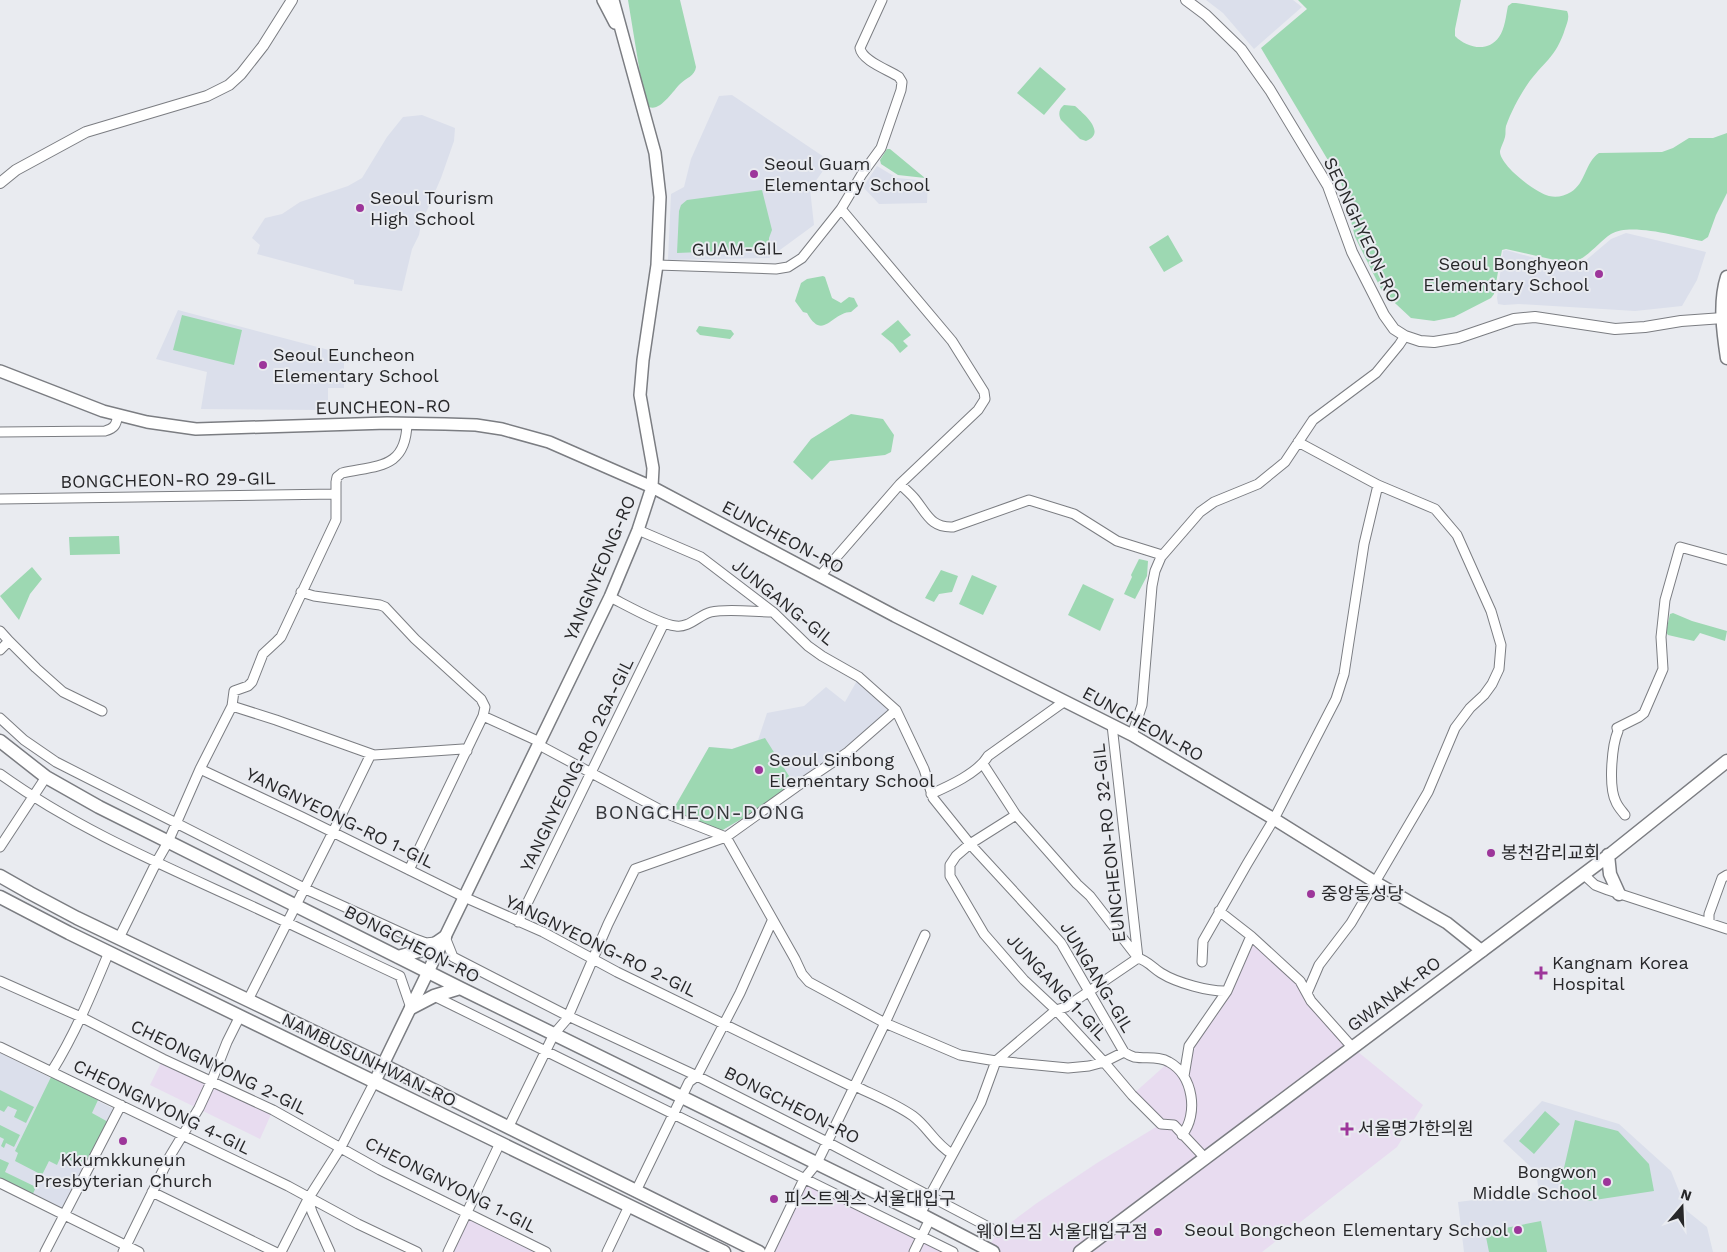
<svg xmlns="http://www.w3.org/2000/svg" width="1727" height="1252" font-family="'Work Sans','Noto Sans KR',sans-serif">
  <rect width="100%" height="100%" fill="#e9ebf0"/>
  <!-- commercial -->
  <path fill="#e8dcf0" d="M1251 936 1284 966 1352 1047 1423 1105 1397 1147 1262 1252H985L998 1232 1037 1203 1097 1163 1161 1124 1132 1095 1169 1062 1183 1075 1189 1046 1227 991Z
    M163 1059 273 1110 260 1139 150 1085Z
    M804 1179 953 1252H769Z
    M467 1213 543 1252H448Z"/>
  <!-- built -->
  <path fill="#dbdfeb" d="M1206 0H1293L1302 7 1254 49 1223 13Z
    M732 95 830 161 810 189 814 225 769 258 668 260 671 194 684 187 691 159 719 96Z
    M422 115 455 128 454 141 441 178 421 224 419 235 412 249 402 291 354 284V280L257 254 260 245 252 238 265 218 282 214 300 202 348 186 362 178 387 137 403 117Z
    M877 166 897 178 928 181 927 203 879 204 863 187Z
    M1626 233 1706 252 1697 280 1682 306 1635 311 1519 304 1504 305 1498 304 1497 298 1503 251 1506 250 1570 268 1578 267 1611 239Z
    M178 310 344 354V388H328V410L201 409 207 372 156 359Z
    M859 677 896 710 796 787 709 747 732 749 758 740 767 713 804 706 826 687 845 702Z
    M0 1053 116 1110 63 1213 0 1182Z
    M1542 1101 1619 1124 1671 1171 1687 1211 1707 1227 1713 1252H1464L1458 1202 1539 1192 1536 1172 1503 1141Z"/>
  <!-- green -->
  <path fill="#9dd8b2" d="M628 0H680L696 67C695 76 686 78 680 84 672 92 657 117 645 104Z
    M1298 0H1461L1455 29V36C1467 48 1488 53 1499 37 1505 29 1506 15 1508 6L1512 3H1516L1567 11C1570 17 1567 23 1565 29 1556 58 1542 63 1527 85 1519 97 1511 112 1506 126 1505 130 1506 133 1505 137 1504 142 1501 146 1500 151 1499 165 1536 193 1549 196 1557 198 1564 196 1571 192 1586 183 1585 162 1599 153L1662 152 1673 148 1689 138H1713L1727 133V193L1716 215 1708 237 1702 241C1680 237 1630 222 1611 234 1597 243 1585 262 1568 263L1506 249 1502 250 1494 294 1491 298 1454 317 1434 321 1411 318 1382 291 1355 237 1341 182 1261 48 1307 9Z
    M1040 67 1066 89 1044 115 1017 93Z
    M1064 105 1075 106C1084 114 1107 133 1086 141L1080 139 1061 120C1058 114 1059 109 1064 105Z
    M887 149H890L925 178 898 175 881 164 880 160Z
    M762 190 772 230 769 238V249L677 253 679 211 681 205 687 200Z
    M1168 235 1183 261 1164 272 1149 247Z
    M823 276 825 277 832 298 841 303 849 297 854 298 858 306 851 312C832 312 823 342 807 313L803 312 795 301 801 283 807 279Z
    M182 315 242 330 234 365 173 350Z
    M898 320 911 335 903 341 908 346 900 353 893 344 881 334Z
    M699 326 731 330 734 334 730 339 700 335 696 331Z
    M851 414 883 419 894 435 891 452 885 455 830 461 812 480 793 462 811 439Z
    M119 536 120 554 70 555 69 537Z
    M1139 559 1148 561 1147 576 1135 599 1124 594 1132 577 1131 575Z
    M32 567 42 579 30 594 19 620 0 596Z
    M941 570 958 576 952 592 939 594 934 602 925 598Z
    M972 575 997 586 983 615 959 604Z
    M1083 584 1114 599 1100 631 1068 615Z
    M1673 613 1692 621 1727 631 1725 641 1700 633 1694 641 1668 635 1666 632 1670 614Z
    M765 738 796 787 721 831 670 815 709 747 732 749Z
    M51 1077 98 1100 92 1113 110 1123 87 1168 61 1156 57 1165 49 1161 42 1175 15 1161 18 1153 15 1151Z
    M0 1090 34 1107 26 1123 14 1117 17 1110 8 1106 4 1112 0 1110Z
    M1545 1111 1560 1124 1534 1154 1519 1141Z
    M1575 1120 1618 1131 1649 1164 1654 1191 1588 1201 1558 1194Z
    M0 1125 20 1135 14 1147 6 1143 4 1148 1 1146 4 1139 0 1137Z
    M0 1159 9 1163 5 1172 36 1187 31 1198 0 1182Z
    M1541 1221 1547 1252H1489L1485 1232Z"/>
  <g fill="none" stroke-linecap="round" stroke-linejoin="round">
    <defs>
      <path id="minor" d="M657 265 776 269 788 267 802 258 841 209 862 174 881 148 901 90 902 82 899 77C889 70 862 61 860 48L882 0
        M0 432 105 431C115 428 116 425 118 415
        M1298 442 1378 485 1435 509 1457 535 1491 611 1501 645 1499 669 1492 684 1484 695 1470 708 1455 728 1428 792 1351 923 1319 965 1307 993
        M900 484C905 489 911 494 915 499 927 514 931 528 953 527L1029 500 1074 514 1117 541 1162 555
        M0 499 336 494
        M638 530 701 557 773 612 808 646 822 656 859 677 896 710 924 769 933 798 970 844 1061 943 1124 1052C1127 1054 1131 1056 1134 1057 1146 1059 1159 1056 1169 1062 1193 1075 1199 1114 1182 1135
        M820 576 900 484 978 410 985 399 984 392 952 341 841 209
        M301 592 314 596 380 605 385 607 415 639 481 699 485 707 483 716 540 742
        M610 597C626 605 661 625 676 626 689 628 699 615 711 612 728 608 755 612 773 612
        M0 631 9 641 0 650
        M9 641 36 668 63 692 102 711
        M232 706 276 720 374 755 463 749 467 751
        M0 718 24 740 56 762 312 892 415 939 426 943 435 942
        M1132 735 1142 705 1152 586 1155 571 1161 557 1200 512 1214 502 1258 484 1285 462 1313 420 1376 373 1399 345 1405 336
        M539 745 670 815 726 837 795 959 802 974 809 982 885 1023 960 1055 996 1061 1068 1068 1089 1066 1104 1062 1124 1052
        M983 764 1016 815 1077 884 1090 896 1138 958C1148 961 1153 968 1161 973 1177 983 1210 992 1227 991
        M200 769 302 817 464 897 543 932 617 972 853 1087H857C876 1096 896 1104 913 1116 928 1127 934 1143 952 1154
        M0 774C68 823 144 857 221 892 281 919 340 948 400 976L411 1008
        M931 794C949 786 978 773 988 756L1065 701
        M1016 815 970 844 956 856 950 865V876L984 934 1024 980 1056 1010 1104 1062 1132 1095 1161 1124 1174 1125 1206 1159
        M1625 815C1622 811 1618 807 1616 802 1608 787 1612 745 1618 731L1617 728 1639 717 1644 713 1663 669 1661 637 1665 600 1680 547 1727 560
        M0 847 46 777
        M409 870 483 716
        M1583 874 1595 885 1608 890 1727 929
        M1219 911 1251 936 1300 981 1311 1001 1352 1047
        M518 922 664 623
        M1709 922V914L1722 878 1727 875
        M445 937 453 957 568 1016 697 1076 827 1142 998 1232
        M119 938 156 863 168 842 200 769 232 706 234 691 248 686 252 682 263 654 277 641 281 637 336 520V482L337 477 342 473C378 465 406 469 407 423
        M1202 962 1203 941 1247 864 1274 819 1336 699 1344 674 1364 544 1378 485
        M0 981 81 1017 163 1059 273 1110 380 1170 546 1252
        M434 996 953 1252
        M248 1000 333 832 371 754
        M0 1047 288 1186 358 1224 417 1252
        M52 1071C75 1034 92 993 109 952
        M1184 1076 1189 1046 1227 991 1251 936
        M508 1128 554 1034 567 1019 608 924 635 869 726 837 796 787 848 752 896 710
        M0 1183 139 1252
        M636 1191 689 1082 697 1076 740 993 772 921
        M152 1192 275 1252
        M308 1199 312 1212 330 1252
        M920 1214 981 1102 996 1061 1056 1010 1066 1007 1138 958 1112 725
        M45 1252 121 1105
        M123 1252 170 1156 199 1108 212 1080 227 1042 240 1016
        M281 1252 308 1199 341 1147 375 1081
        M448 1252 500 1143
        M607 1252 629 1206
        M769 1252 804 1179 817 1163 840 1116 885 1023 925 935
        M914 1252 930 1219"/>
      <path id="tertiary" d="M1186 0 1206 15 1241 49 1270 90 1328 186 1352 252 1384 315 1394 329 1405 336 1420 341 1434 342 1458 338 1514 319 1535 317 1615 329 1645 327 1681 321 1723 318
        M0 183 16 170 86 132 207 96 229 85 241 74 263 46 292 0"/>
      <path id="secondary" d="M603 0 615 23
        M0 371 103 411 147 422 196 429 387 423 445 424 476 425 502 429 549 442 652 487 895 616 1132 735 1274 819 1375 882 1447 923 1482 951
        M375 1081 610 597 638 530 652 487 653 468 640 395 643 360 657 265 660 197 655 153 613 0"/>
      <path id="primary" d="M1727 277C1719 302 1723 332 1727 358
        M0 741 46 777 99 807 460 988 920 1214 993 1252
        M1608 855 1610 874 1619 894
        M0 876 30 893 77 918 383 1065 759 1252
        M0 897 69 933 724 1252
        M398 957 429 948 445 937
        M411 1008 434 996 460 988
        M1080 1252 1612 853 1727 761"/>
    </defs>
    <!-- minor casing -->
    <use href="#minor" stroke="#7b7d82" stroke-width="11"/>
    <!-- tertiary casing -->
    <use href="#tertiary" stroke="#7b7d82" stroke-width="12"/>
    <!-- secondary casing -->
    <use href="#secondary" stroke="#7b7d82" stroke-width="14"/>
    <!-- primary casing -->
    <use href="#primary" stroke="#7b7d82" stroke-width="15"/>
    <!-- minor -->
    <use href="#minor" stroke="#fff" stroke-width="9"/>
    <!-- tertiary -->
    <use href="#tertiary" stroke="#fff" stroke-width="10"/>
    <!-- secondary -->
    <use href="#secondary" stroke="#fff" stroke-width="11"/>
    <!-- primary -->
    <use href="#primary" stroke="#fff" stroke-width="12"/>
  </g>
  <!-- markers -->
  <g fill="#9d369a" stroke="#e9ebf0" stroke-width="2">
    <circle cx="754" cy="174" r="5"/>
    <circle cx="360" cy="208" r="5"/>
    <circle cx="1599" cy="274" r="5"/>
    <circle cx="263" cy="365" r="5"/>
    <circle cx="759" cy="770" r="5"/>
    <circle cx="1491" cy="853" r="5"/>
    <circle cx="1311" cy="894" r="5"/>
    <path d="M1538.5 965.5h5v5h5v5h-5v5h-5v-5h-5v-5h5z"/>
    <path d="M1344.5 1121.5h5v5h5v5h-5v5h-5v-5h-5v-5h5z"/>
    <circle cx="123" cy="1141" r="5"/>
    <circle cx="1607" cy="1182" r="5"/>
    <circle cx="774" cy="1199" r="5"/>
    <circle cx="1518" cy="1230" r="5"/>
    <circle cx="1158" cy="1232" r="5"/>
  </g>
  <g text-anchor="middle" stroke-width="4" stroke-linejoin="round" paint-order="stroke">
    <!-- poi labels -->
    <g font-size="18" fill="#272729" stroke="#e9ebf0" text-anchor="start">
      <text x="764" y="170">Seoul Guam<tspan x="764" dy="21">Elementary School</tspan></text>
      <text x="370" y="204">Seoul Tourism<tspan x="370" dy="21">High School</tspan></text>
      <text x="1589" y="270" text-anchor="end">Seoul Bonghyeon<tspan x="1589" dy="21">Elementary School</tspan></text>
      <text x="273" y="361">Seoul Euncheon<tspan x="273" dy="21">Elementary School</tspan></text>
      <text x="769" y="766">Seoul Sinbong<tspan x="769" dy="21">Elementary School</tspan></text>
      <text x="1501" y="859">봉천감리교회</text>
      <text x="1321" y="900">중앙동성당</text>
      <text x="1552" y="969">Kangnam Korea<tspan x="1552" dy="21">Hospital</tspan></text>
      <text x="1358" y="1135">서울명가한의원</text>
      <text x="123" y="1166" text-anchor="middle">Kkumkkuneun<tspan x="123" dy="21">Presbyterian Church</tspan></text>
      <text x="1597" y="1178" text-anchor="end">Bongwon<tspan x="1597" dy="21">Middle School</tspan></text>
      <text x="784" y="1205">피스트엑스 서울대입구</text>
      <text x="1508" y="1236" text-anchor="end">Seoul Bongcheon Elementary School</text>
      <text x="1148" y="1238" text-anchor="end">웨이브짐 서울대입구점</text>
    </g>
    <!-- street labels -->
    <g font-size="18" fill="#272729" stroke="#e9ebf0">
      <text transform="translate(1362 230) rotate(65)" y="6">SEONGHYEON-RO</text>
      <text transform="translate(737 249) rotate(-1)" y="6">GUAM-GIL</text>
      <text transform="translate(383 407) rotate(-1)" y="6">EUNCHEON-RO</text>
      <text transform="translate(168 480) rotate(-1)" y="6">BONGCHEON-RO 29-GIL</text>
      <text transform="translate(783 537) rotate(28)" y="6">EUNCHEON-RO</text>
      <text transform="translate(600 568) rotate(-67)" y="6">YANGNYEONG-RO</text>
      <text transform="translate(783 602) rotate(39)" y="6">JUNGANG-GIL</text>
      <text transform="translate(1143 724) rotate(29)" y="6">EUNCHEON-RO</text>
      <text transform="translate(577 765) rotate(-64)" y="6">YANGNYEONG-RO 2GA-GIL</text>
      <text transform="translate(340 818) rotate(26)" y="6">YANGNYEONG-RO 1-GIL</text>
      <text transform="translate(1109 843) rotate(-96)" y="6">EUNCHEON-RO 32-GIL</text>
      <text transform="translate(412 944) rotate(27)" y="6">BONGCHEON-RO</text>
      <text transform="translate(601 946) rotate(26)" y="6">YANGNYEONG-RO 2-GIL</text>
      <text transform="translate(1097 977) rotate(59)" y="6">JUNGANG-GIL</text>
      <text transform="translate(1057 987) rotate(47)" y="6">JUNGANG 1-GIL</text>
      <text transform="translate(1394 994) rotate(-37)" y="6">GWANAK-RO</text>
      <text transform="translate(369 1060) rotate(26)" y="6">NAMBUSUNHWAN-RO</text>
      <text transform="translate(219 1067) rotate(26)" y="6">CHEONGNYONG 2-GIL</text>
      <text transform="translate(792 1105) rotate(27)" y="6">BONGCHEON-RO</text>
      <text transform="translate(162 1107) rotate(26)" y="6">CHEONGNYONG 4-GIL</text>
      <text transform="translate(451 1185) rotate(27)" y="6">CHEONGNYONG 1-GIL</text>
    </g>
    <!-- quarter labels -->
    <g font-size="20" letter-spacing="1" fill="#36373b" stroke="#e9ebf0">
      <text x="700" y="819">BONGCHEON-DONG</text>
    </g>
  </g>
  <!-- north arrow -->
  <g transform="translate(1682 1207) rotate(19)" stroke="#e9ebf0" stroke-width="4" paint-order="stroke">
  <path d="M0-4L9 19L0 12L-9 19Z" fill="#272729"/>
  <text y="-8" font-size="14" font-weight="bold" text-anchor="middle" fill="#272729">N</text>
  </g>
</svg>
